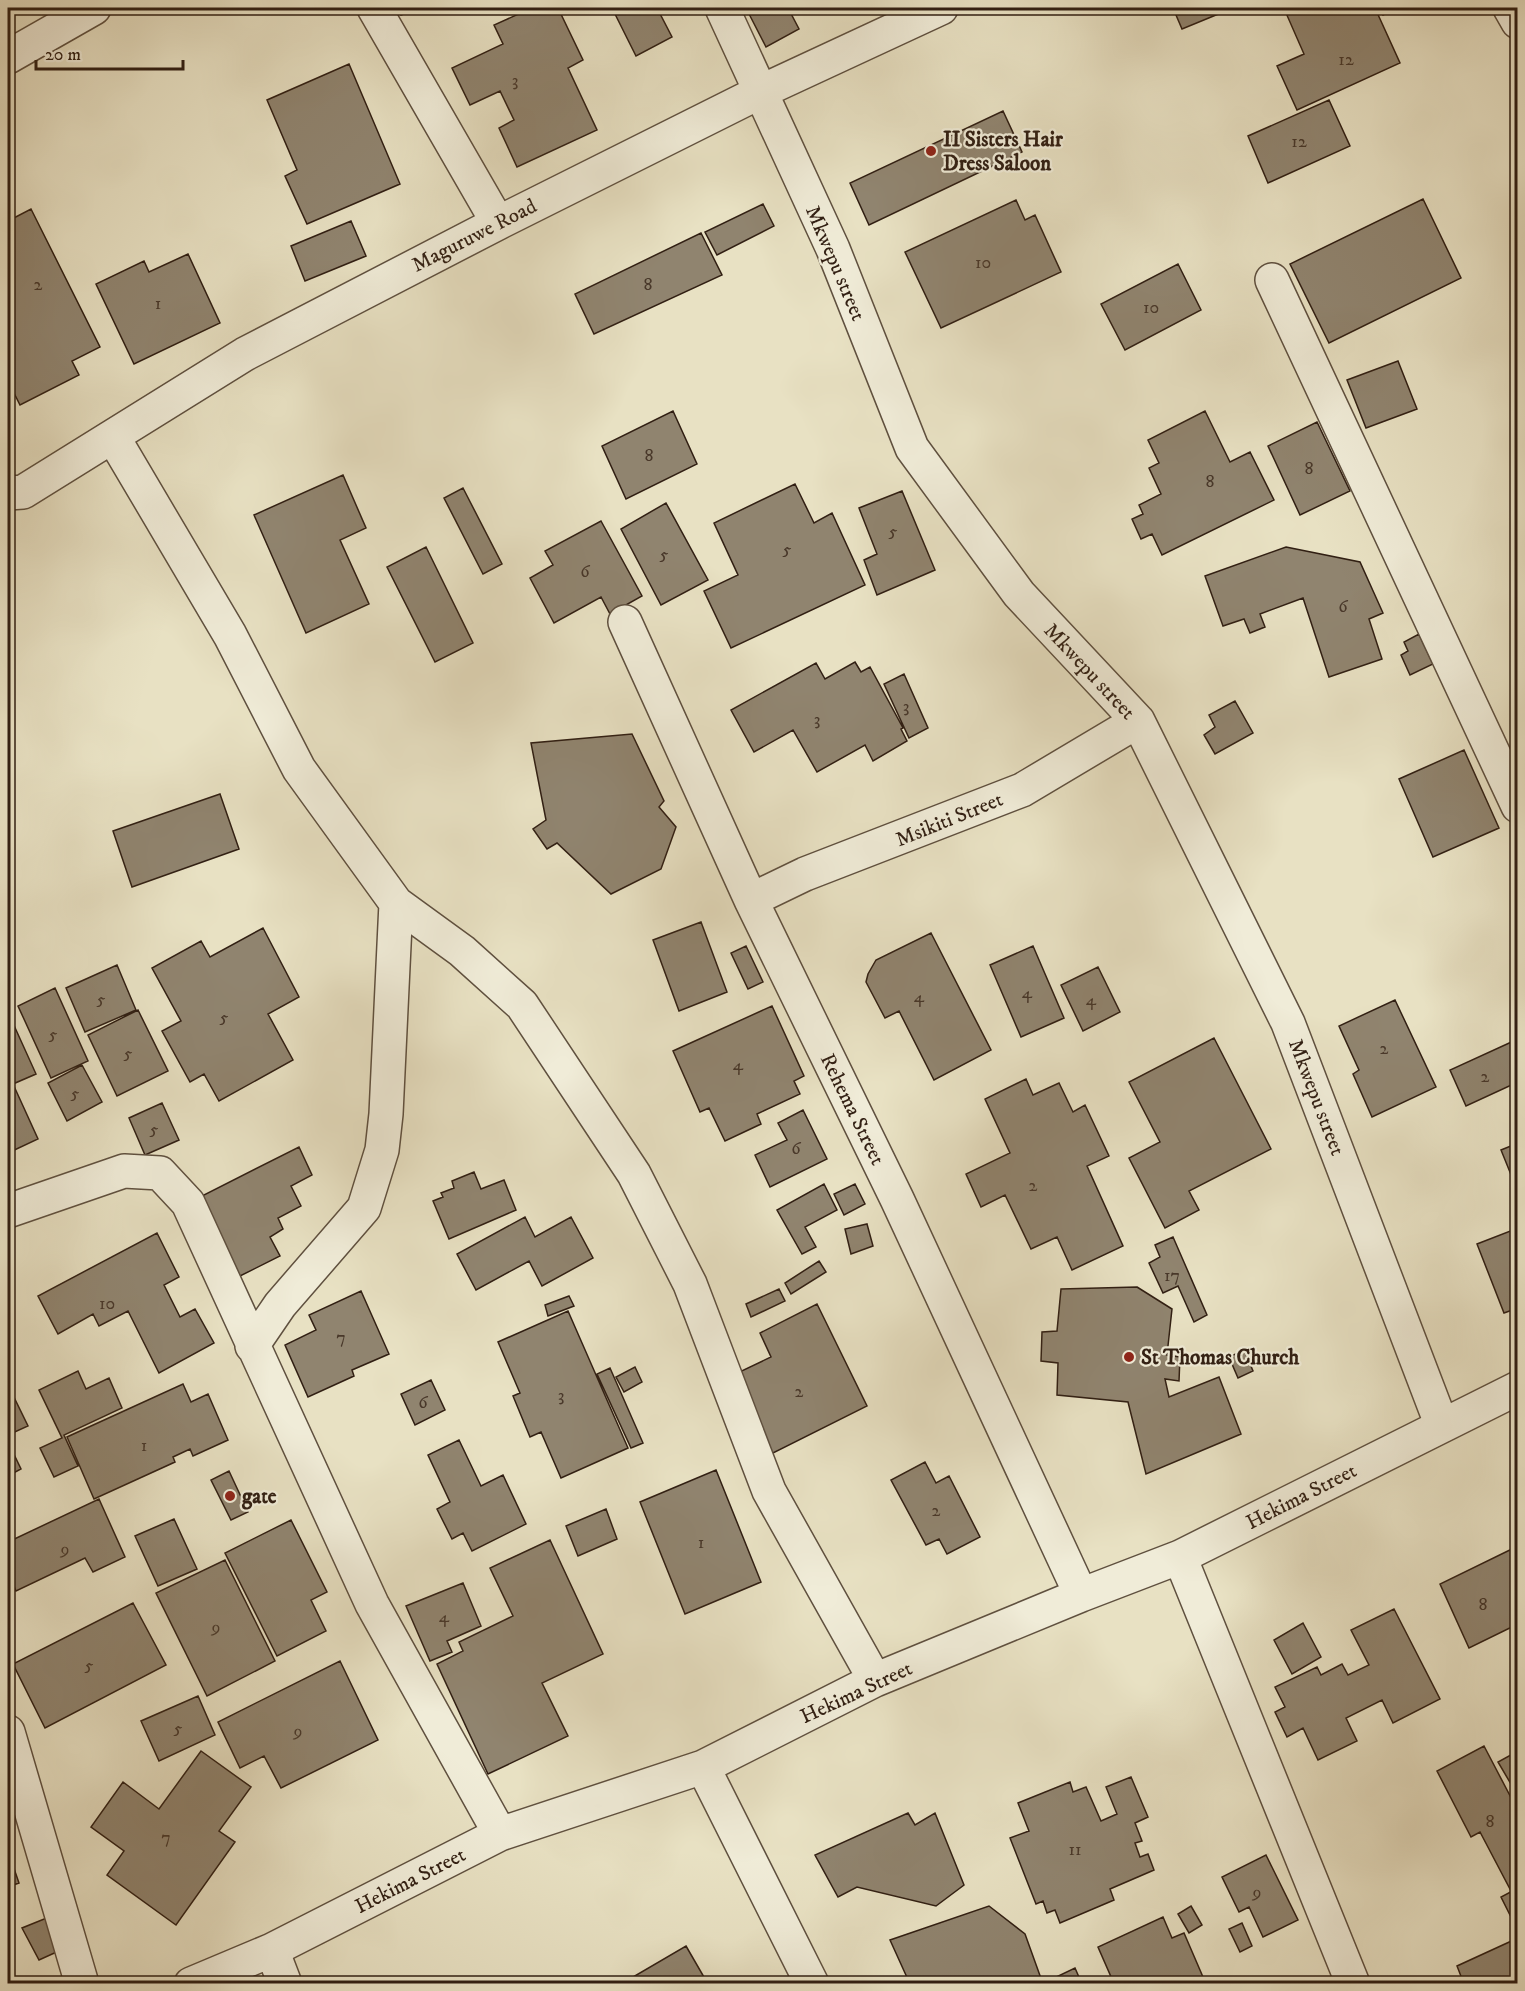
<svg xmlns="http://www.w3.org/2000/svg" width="1525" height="1991" font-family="'IM FELL DW Pica',serif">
  <rect width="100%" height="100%" fill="#e8e1c3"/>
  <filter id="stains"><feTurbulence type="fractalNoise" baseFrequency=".00333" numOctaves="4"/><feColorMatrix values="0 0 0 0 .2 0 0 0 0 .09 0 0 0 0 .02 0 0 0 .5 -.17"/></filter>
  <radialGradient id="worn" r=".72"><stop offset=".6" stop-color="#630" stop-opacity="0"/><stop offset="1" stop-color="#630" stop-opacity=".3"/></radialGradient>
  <!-- building -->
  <path fill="#90846f" stroke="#311f13" stroke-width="1.5" d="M397 8H419L401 15Z
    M532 8H558L583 60 568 68 597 130 517 167 499 128 514 120 500 91 470 105 452 68 503 44 494 25Z
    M612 8H657L672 37 636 56Z
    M752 8H788L799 29 766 47 747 10Z
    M1173 8H1233L1182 29Z
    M1293 8H1375L1400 63 1297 110 1277 66 1304 54 1286 13 1293 10Z
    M1380 8H1399L1383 15Z
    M349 64 400 184 307 224 285 176 297 170 267 100Z
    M1329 100 1350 146 1268 183 1248 136Z
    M1003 111 1022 152 869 225 850 183Z
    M1423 199 1461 278 1329 343 1290 264Z
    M1016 200 1025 220 1035 215 1061 272 941 328 905 252Z
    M763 204 774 226 717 255 705 232Z
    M31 209 100 347 72 361 79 375 20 405 8 381V221Z
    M351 221 366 256 305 281 291 246Z
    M701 233 722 275 594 334 575 294Z
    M188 254 220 323 134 364 96 284 144 261 149 272Z
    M1178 264 1201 310 1125 350 1101 304Z
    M1398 361 1417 409 1366 428 1347 380Z
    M673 411 697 464 626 499 602 446Z
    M1205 411 1230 462 1250 452 1274 500 1162 555 1152 534 1141 539 1132 519 1143 514 1139 505 1161 494 1149 468 1159 463 1148 440Z
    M1317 422 1350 491 1300 515 1268 446Z
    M343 475 366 528 340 540 369 604 306 633 254 515Z
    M795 484 814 523 832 513 865 585 731 648 704 591 738 575 714 523Z
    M463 488 502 564 483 574 444 498Z
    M902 491 935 570 877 595 864 560 877 554 859 508Z
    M666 503 708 580 661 605 621 529Z
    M601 521 642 596 610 614 601 597 554 623 530 578 553 565 545 551Z
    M426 547 473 643 435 662 387 567Z
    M1286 547 1360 562 1383 613 1369 619 1382 659 1329 677 1303 598 1260 614 1265 627 1250 633 1244 619 1223 626 1205 576Z
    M1419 634 1433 664 1410 675 1401 655 1408 651 1404 642Z
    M855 662 861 672 870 667 903 728 901 729 907 741 873 761 865 745 817 772 793 730 754 752 731 710 816 663 825 679Z
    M904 674 928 728 909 738 884 684Z
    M1235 701 1253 733 1215 754 1204 735 1215 727 1209 715Z
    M632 734 664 801 659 807 676 827 661 869 611 894 557 843 547 849 533 829 546 820 531 743Z
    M1464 750 1499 828 1433 857 1399 779Z
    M220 794 239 849 132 887 113 831Z
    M701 922 727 992 679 1011 653 940Z
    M263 928 299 997 268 1014 293 1060 219 1101 204 1074 190 1082 162 1031 181 1021 152 968 201 941 210 957Z
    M931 933 991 1050 934 1080 899 1011 885 1018 866 982 868 974 876 960Z
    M746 946 763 982 748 989 731 953Z
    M1033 946 1064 1018 1021 1037 990 965Z
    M117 965 136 1010 85 1032 66 988Z
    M1098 967 1120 1012 1083 1031 1061 985Z
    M55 988 88 1061 51 1078 18 1006Z
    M1395 1000 1436 1087 1372 1117 1353 1074 1359 1070 1339 1026Z
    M772 1006 804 1076 794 1081 800 1094 757 1114 761 1124 725 1141 709 1108 700 1112 673 1051Z
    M138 1010 168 1071 117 1096 88 1035Z
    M12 1021 36 1074 13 1084 38 1139 8 1153V1023Z
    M1214 1038 1271 1149 1189 1191 1199 1210 1165 1228 1129 1158 1160 1142 1129 1082Z
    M1518 1039V1082L1466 1106 1450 1070Z
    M82 1065 102 1102 67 1121 48 1083Z
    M1026 1079 1033 1095 1059 1083 1073 1112 1085 1105 1109 1156 1087 1166 1123 1246 1072 1270 1057 1237 1031 1249 1005 1195 981 1207 966 1174 1010 1153 985 1099Z
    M162 1103 179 1140 145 1155 129 1118Z
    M803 1110 827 1159 770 1187 755 1155 787 1140 778 1123Z
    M1518 1143V1192L1501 1150Z
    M299 1147 312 1175 291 1186 301 1206 278 1218 283 1229 270 1237 280 1256 234 1279 194 1200Z
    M474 1172 481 1189 504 1180 516 1210 449 1239 433 1201 443 1197 441 1193 454 1188 452 1181Z
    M824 1184 837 1210 805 1227 816 1247 802 1254 777 1210Z
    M855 1184 865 1204 844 1215 834 1194Z
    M525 1217 535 1237 571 1217 593 1258 542 1286 529 1261 476 1290 457 1254Z
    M867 1224 873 1246 851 1254 845 1229Z
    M1518 1228V1308L1504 1313 1477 1244Z
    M157 1233 179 1277 164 1285 180 1317 195 1309 214 1343 159 1373 128 1311 99 1326 93 1314 58 1334 38 1296Z
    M1173 1237 1207 1315 1194 1322 1178 1286 1163 1293 1149 1263 1160 1257 1155 1245Z
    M819 1261 826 1272 791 1294 785 1283Z
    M1137 1287 1172 1309 1167 1355 1180 1357 1179 1381 1165 1379 1169 1397 1219 1377 1241 1434 1146 1474 1128 1402 1057 1395 1058 1363 1041 1361 1042 1332 1057 1331 1061 1289Z
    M779 1289 785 1301 751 1317 746 1304Z
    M361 1291 389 1354 352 1370 354 1376 308 1397 285 1345 316 1330 309 1315Z
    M569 1296 574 1306 548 1316 545 1305Z
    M817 1304 867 1406 769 1455 731 1376 771 1357 760 1333Z
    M568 1311 628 1448 561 1478 541 1432 530 1437 513 1396 520 1393 498 1342Z
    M1244 1350 1253 1371 1238 1378 1229 1357Z
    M635 1367 642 1382 624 1392 616 1377Z
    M610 1368 643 1443 631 1448 597 1374Z
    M78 1371 86 1389 109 1378 122 1408 64 1435 78 1466 54 1477 40 1448 62 1438 39 1390Z
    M431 1380 445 1410 415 1425 401 1394Z
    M183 1384 191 1402 208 1394 228 1440 193 1456 190 1449 173 1457 175 1462 94 1499 67 1437Z
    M9 1387 28 1426 8 1435V1388Z
    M459 1440 481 1486 503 1475 526 1524 472 1551 463 1533 452 1539 437 1509 450 1502 428 1455Z
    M8 1442 21 1469 8 1476Z
    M925 1462 936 1483 949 1476 980 1537 947 1554 939 1539 926 1545 891 1480Z
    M716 1470 761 1582 685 1614 640 1502Z
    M229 1471 248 1512 231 1520 211 1480Z
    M99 1499 125 1557 93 1572 85 1558 16 1591 8 1572V1542Z
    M606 1509 617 1539 578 1556 566 1526Z
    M174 1519 197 1569 158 1586 135 1536Z
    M291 1520 327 1592 311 1600 326 1631 277 1656 225 1553Z
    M550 1540 603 1654 542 1683 568 1736 488 1774 437 1664 463 1651 459 1642 513 1616 490 1568Z
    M1518 1546V1624L1469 1648 1440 1584Z
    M225 1560 275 1661 207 1696 156 1593Z
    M463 1583 481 1626 447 1641 452 1652 430 1661 406 1606Z
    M133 1603 166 1665 45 1728 13 1664Z
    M1394 1609 1440 1699 1393 1723 1382 1700 1346 1718 1357 1741 1318 1760 1303 1728 1287 1737 1275 1712 1285 1707 1275 1687 1317 1667 1321 1675 1342 1664 1348 1675 1369 1665 1351 1630Z
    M1303 1623 1321 1657 1292 1674 1274 1640Z
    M340 1661 378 1740 281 1788 264 1756 240 1768 218 1722Z
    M198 1696 215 1735 159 1761 141 1721Z
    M1484 1746 1518 1811V1885L1510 1889 1480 1832 1471 1837 1437 1771Z
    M201 1751 251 1787 219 1831 235 1842 176 1925 107 1875 124 1851 91 1827 123 1782 159 1809Z
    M1518 1751V1796L1498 1762Z
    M1131 1777 1148 1817 1135 1823 1142 1841 1135 1843 1140 1857 1148 1854 1154 1870 1110 1889 1114 1900 1060 1923 1055 1910 1047 1913 1043 1901 1036 1904 1010 1838 1029 1831 1018 1803 1070 1782 1073 1792 1086 1787 1101 1821 1117 1814 1106 1787Z
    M908 1813 915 1825 935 1813 964 1885 936 1906 857 1887 838 1897 815 1855Z
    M8 1851 19 1883 8 1887Z
    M1266 1855 1298 1920 1263 1937 1249 1907 1239 1912 1222 1877Z
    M1518 1888V1927H1516L1501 1897Z
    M989 1906 1025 1934 1043 1984H910L890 1940Z
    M1191 1906 1202 1925 1189 1933 1178 1914Z
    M54 1915 61 1950 39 1960 22 1928Z
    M1163 1917 1172 1938 1184 1933 1206 1984H1118L1115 1978 1112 1979 1098 1947Z
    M1242 1923 1252 1946 1240 1952 1229 1929Z
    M1518 1938V1984H1464L1457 1966Z
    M686 1946 708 1984H621Z
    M1075 1968 1082 1984H1057L1054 1978Z"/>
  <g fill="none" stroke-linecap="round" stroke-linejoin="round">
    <defs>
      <path id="minor" d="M374 8 498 223
        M722 8 833 249 912 448 1019 594 1138 721 1288 1023 1442 1426
        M1510 8 1518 22
        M8 57 94 8
        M1272 280 1518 806
        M113 437 230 635 299 769 396 903 462 951 522 1005 634 1174 690 1284 769 1491 875 1680
        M8 493 23 492 245 354 498 223 760 92 941 8
        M625 622 751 900 897 1199 1081 1595
        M751 900 805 874 1022 790 1138 721
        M8 1211 124 1171 160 1173 188 1203 372 1604 500 1834
        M252 1346 280 1305 364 1208 382 1150 386 1114 396 903
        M1180 1557 1353 1984
        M8 1732 82 1984
        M703 1767 812 1984
        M272 1950 285 1984
        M191 1984 272 1950 500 1834 703 1767 875 1680 1081 1595 1180 1557 1518 1388"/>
    </defs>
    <!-- minor casing -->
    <use href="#minor" stroke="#5f503f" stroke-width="36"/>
    <!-- minor -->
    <use href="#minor" stroke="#f0ecd8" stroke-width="33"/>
  </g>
  <!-- markers -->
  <g fill="#8f2418" stroke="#f0ecd8" stroke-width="2">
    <circle cx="931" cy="151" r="6"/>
    <circle cx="1129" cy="1357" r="6"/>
    <circle cx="230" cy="1496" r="6"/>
  </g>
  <g text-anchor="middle" stroke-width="4.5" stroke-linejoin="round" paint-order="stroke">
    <!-- number labels -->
    <g font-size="18" fill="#49382a">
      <text x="1346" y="65">12</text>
      <text x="515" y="86">3</text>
      <text x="1299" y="147">12</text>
      <text x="983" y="268">10</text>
      <text x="38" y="290">2</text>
      <text x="648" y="290">8</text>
      <text x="158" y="309">1</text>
      <text x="1151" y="313">10</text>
      <text x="649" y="461">8</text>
      <text x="1309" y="474">8</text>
      <text x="1210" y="487">8</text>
      <text x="893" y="537">5</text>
      <text x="787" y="555">5</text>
      <text x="664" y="560">5</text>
      <text x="585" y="577">6</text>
      <text x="1343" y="612">6</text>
      <text x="906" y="712">3</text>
      <text x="817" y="725">3</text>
      <text x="1027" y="998">4</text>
      <text x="919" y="1002">4</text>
      <text x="101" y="1005">5</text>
      <text x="1091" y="1005">4</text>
      <text x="224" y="1023">5</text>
      <text x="53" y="1040">5</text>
      <text x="1384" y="1054">2</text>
      <text x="128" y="1059">5</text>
      <text x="738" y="1070">4</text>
      <text x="1485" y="1082">2</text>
      <text x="75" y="1099">5</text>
      <text x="154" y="1135">5</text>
      <text x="796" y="1154">6</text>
      <text x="1033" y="1191">2</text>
      <text x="1172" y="1281">17</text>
      <text x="107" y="1309">10</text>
      <text x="341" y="1343">7</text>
      <text x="799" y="1397">2</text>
      <text x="561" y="1401">3</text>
      <text x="423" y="1408">6</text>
      <text x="144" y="1451">1</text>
      <text x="936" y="1516">2</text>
      <text x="701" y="1548">1</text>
      <text x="65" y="1555">9</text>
      <text x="1483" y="1610">8</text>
      <text x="444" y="1622">4</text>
      <text x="216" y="1633">9</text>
      <text x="89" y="1671">5</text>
      <text x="178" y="1734">5</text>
      <text x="298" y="1737">9</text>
      <text x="1490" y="1827">8</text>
      <text x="166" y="1843">7</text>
      <text x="1075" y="1855">11</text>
      <text x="1257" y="1898">9</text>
    </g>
    <!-- poi labels -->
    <g font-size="21" font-weight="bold" fill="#311f13" stroke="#f0ecd8" text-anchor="start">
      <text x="943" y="146">II Sisters Hair<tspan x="943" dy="24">Dress Saloon</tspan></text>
      <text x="1141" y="1364">St Thomas Church</text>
      <text x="242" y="1503">gate</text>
    </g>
    <!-- street labels -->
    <g font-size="21" fill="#311f13" stroke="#f0ecd8">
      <text transform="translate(474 235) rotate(-27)" y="7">Maguruwe Road</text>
      <text transform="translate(836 263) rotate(67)" y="7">Mkwepu street</text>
      <text transform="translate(1090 671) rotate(47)" y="7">Mkwepu street</text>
      <text transform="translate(949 819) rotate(-22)" y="7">Msikiti Street</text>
      <text transform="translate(1317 1097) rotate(69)" y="7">Mkwepu street</text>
      <text transform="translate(853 1109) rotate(64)" y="7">Rehema Street</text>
      <text transform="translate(1301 1496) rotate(-27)" y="7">Hekima Street</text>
      <text transform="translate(856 1692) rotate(-25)" y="7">Hekima Street</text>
      <text transform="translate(410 1880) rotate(-27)" y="7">Hekima Street</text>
    </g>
  </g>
  <!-- margin -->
  <rect width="1525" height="1991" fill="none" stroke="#e8e1c3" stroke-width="30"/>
  <rect x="9" y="9" width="1507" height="1973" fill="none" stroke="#311f13" stroke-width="3"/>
  <rect x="15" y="15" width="1495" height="1961" fill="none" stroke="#311f13" stroke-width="1.5"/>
  <!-- scale -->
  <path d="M36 60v9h147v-9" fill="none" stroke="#311f13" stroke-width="3"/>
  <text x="45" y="60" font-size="18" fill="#311f13" stroke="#f0ecd8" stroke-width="4.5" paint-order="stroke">20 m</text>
  <rect width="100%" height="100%" filter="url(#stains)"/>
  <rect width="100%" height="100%" fill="url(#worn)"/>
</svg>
